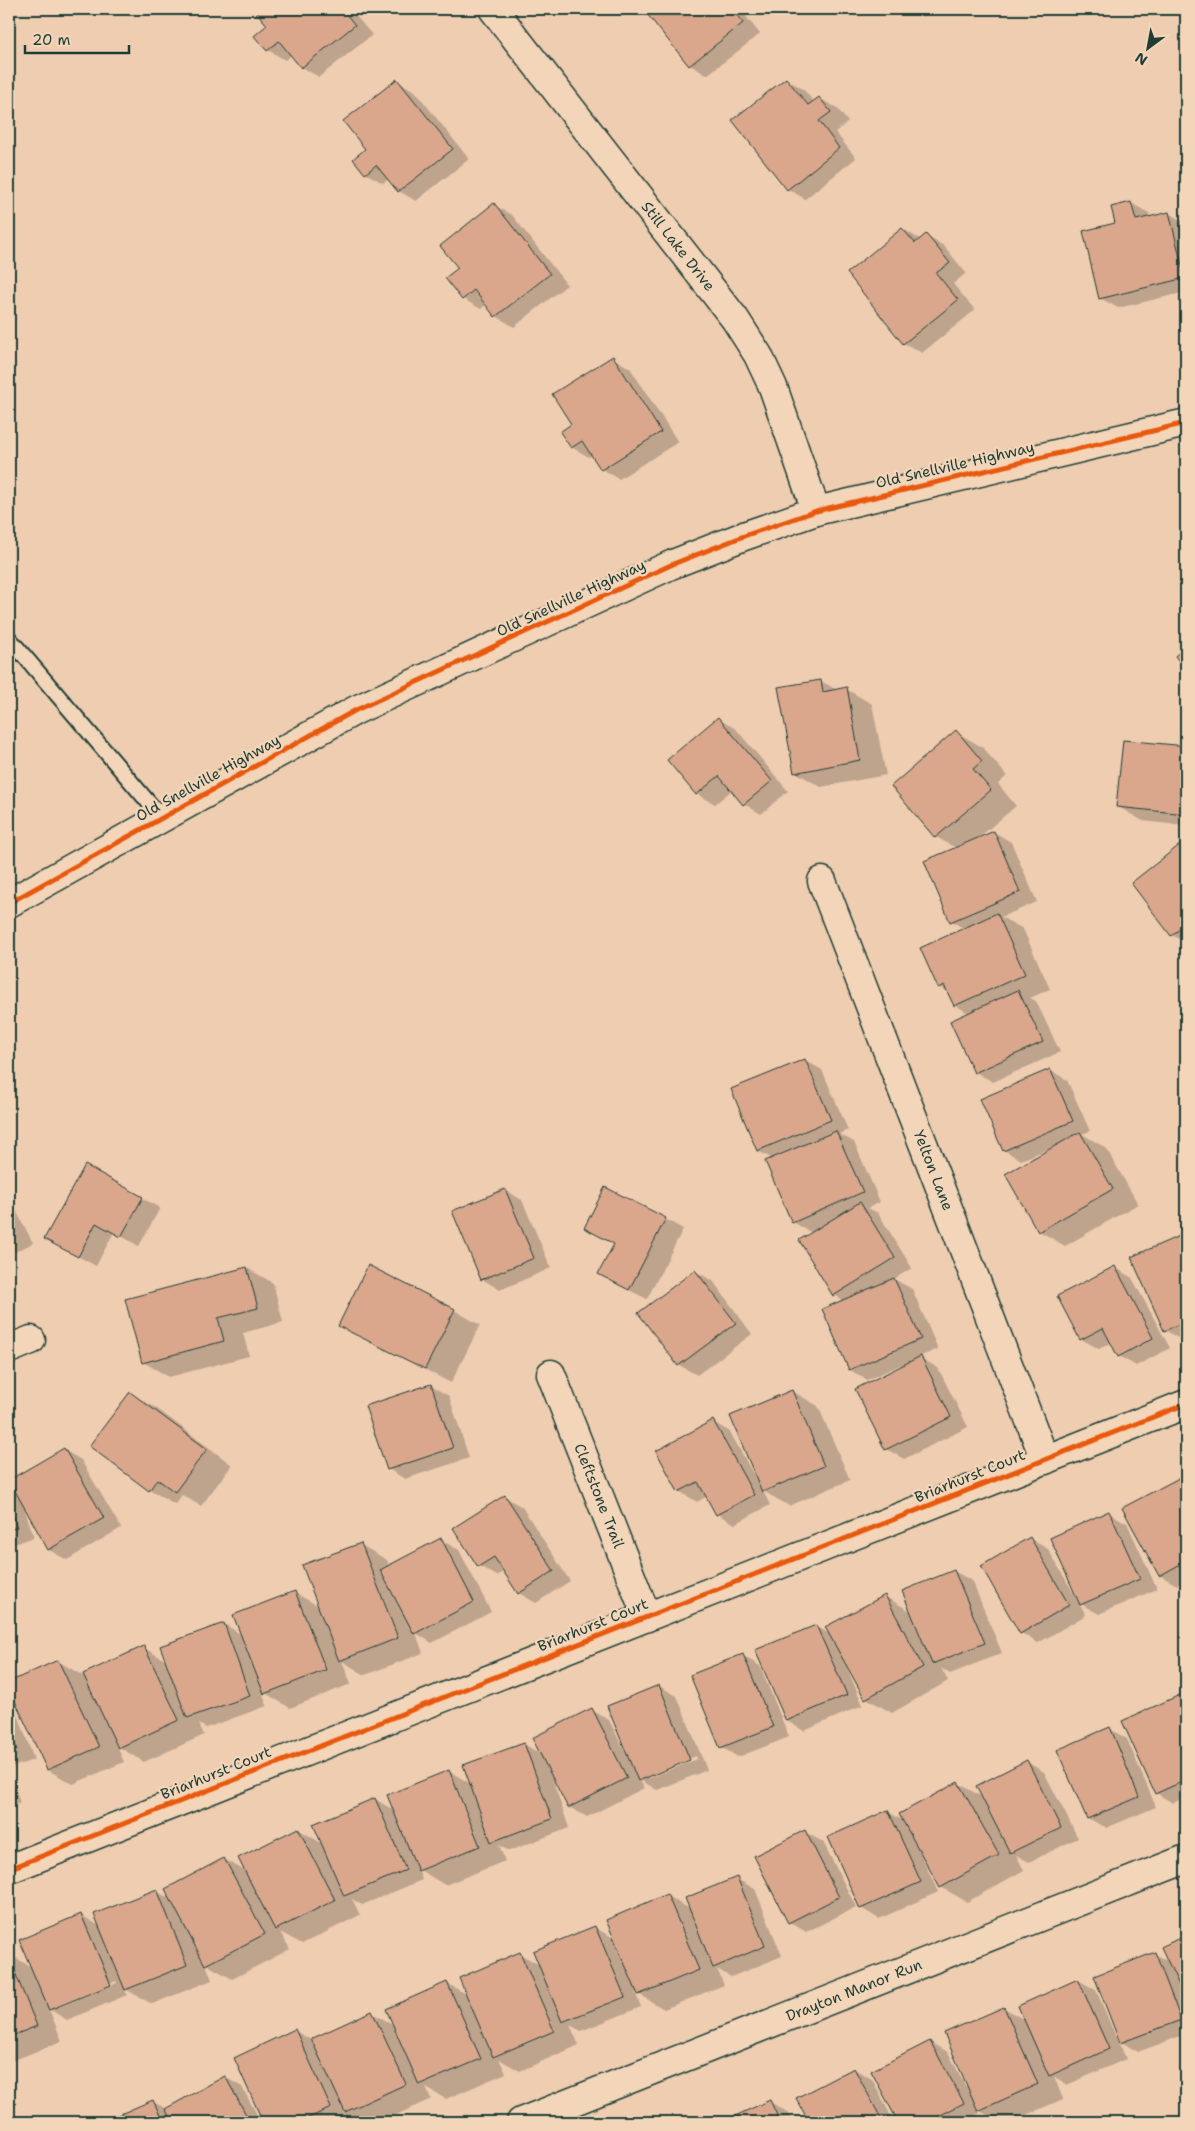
<svg xmlns="http://www.w3.org/2000/svg" width="1195" height="2131" font-family="'Shantell Sans',sans-serif">
  <rect width="100%" height="100%" fill="#eecdb1"/>
  <filter id="ink" filterUnits="userSpaceOnUse"><feTurbulence type="fractalNoise" baseFrequency=".02" numOctaves="2"/><feDisplacementMap in="SourceGraphic" scale="10" xChannelSelector="R" yChannelSelector="G"/><feConvolveMatrix kernelMatrix="1 2 1 2 8 2 1 2 1" color-interpolation-filters="sRGB"/></filter>
  <g filter="url(#ink)">
    <!-- shadow -->
    <path fill="#0003" fill-rule="evenodd" d="M255 9H350L372 35 319 77 301 67 292 55 285 60 268 50 269 26Z
      M645 9H740L760 34 707 75 690 65Z
      M786 79 803 89 814 102 819 98 837 108 848 122 835 132 856 158 805 199 788 189Z
      M397 81 415 91 469 159 416 201 399 191 389 179 383 183 365 173 367 150Z
      M1131 203 1149 213 1150 218 1168 213 1186 223V292L1118 308 1100 298 1117 224Z
      M494 205 512 215 567 285 514 327 496 316 486 304 481 309 463 299 460 268Z
      M903 229 921 240 926 236 944 246 966 273 953 284 975 310 922 353 904 343Z
      M613 358 630 368 678 442 619 479 602 469 592 455 589 457 571 447 573 425Z
      M821 681 837 690 846 689 872 704 886 775 821 787 795 772Z
      M718 719 736 729 788 791 761 814 744 804 732 790 715 804 697 794Z
      M956 732 982 747 1007 776 998 784 1016 806 977 839 994 832 1011 842 1037 902 1001 917 1023 929 1050 989 1030 998 1036 1001 1060 1052 993 1082 975 1072 970 1014 955 1005 949 993 939 987 965 929 951 921 956 848 936 837Z
      M1124 741 1186 747V826L1143 821 1117 806Z
      M1186 842V943L1172 935 1132 883Z
      M805 1060 822 1070 848 1130 839 1134 854 1142 880 1202 868 1208 878 1213 912 1268 894 1279 912 1289 938 1349 919 1357 938 1368 968 1427 904 1459 886 1449 900 1365 867 1380 850 1370 845 1301 834 1295 812 1233 793 1222 773 1159 758 1151Z
      M1050 1070 1067 1080 1090 1131 1082 1134 1106 1148 1138 1204 1065 1246 1039 1231 1053 1147 1021 1160 1004 1150Z
      M85 1167 160 1208 139 1246 114 1232 96 1266 63 1248Z
      M505 1190 522 1200 551 1268 500 1290 482 1279Z
      M9 1197 33 1243 9 1255Z
      M665 1219 683 1229 647 1299 617 1284 615 1244 585 1228Z
      M1186 1234V1343L1165 1330 1132 1258Z
      M1115 1267 1132 1278 1170 1348 1136 1366 1119 1356 1112 1342 1099 1349 1081 1339Z
      M247 1268 273 1283 283 1322 243 1333 249 1356 169 1377 143 1362Z
      M695 1271 713 1281 752 1334 697 1375 679 1365 639 1313Z
      M454 1310 480 1325 451 1383 340 1325Z
      M431 1386 449 1396 469 1458 405 1479 388 1469Z
      M792 1391 818 1406 850 1480 789 1506 763 1491 770 1505 735 1524 717 1514 707 1496 697 1502 679 1491 658 1452 713 1422 730 1432 756 1479Z
      M130 1393 156 1408 232 1465 201 1506 182 1495 175 1504 150 1490Z
      M64 1450 81 1460 121 1528 67 1560 49 1550 22 1502 34 1537 9 1546V1473L11 1480Z
      M1178 1479 1186 1484V1580L1177 1585 1159 1575Z
      M505 1497 522 1507 570 1581 536 1603 519 1593 504 1571 497 1576 479 1566Z
      M1109 1513 1127 1523 1157 1589 1099 1614 1079 1603 1086 1615 1038 1643 1021 1633 1030 1539 1048 1549 1078 1601Z
      M441 1540 459 1550 491 1612 432 1643 416 1633 423 1653 365 1675 342 1661 351 1684 290 1708 262 1691 267 1706 206 1728 199 1724 204 1735 144 1762 117 1746 124 1762 73 1784 48 1770 9 1685 58 1661 83 1676 144 1648 167 1661 224 1624 242 1635 295 1593 320 1607 361 1545 387 1560 390 1567Z
      M954 1571 972 1581 1002 1653 950 1674 941 1668 948 1681 892 1713 866 1698 849 1667 847 1668 863 1705 804 1731 787 1721 816 1626 831 1635 884 1596 912 1612Z
      M743 1656 760 1666 789 1737 738 1757 721 1747Z
      M659 1686 677 1696 707 1770 657 1790 640 1780 644 1788 587 1817 569 1807 547 1763 569 1828 509 1851 499 1845 505 1861 445 1885 418 1869 422 1880 362 1905 352 1899 360 1915 302 1944 280 1932 290 1949 232 1979 206 1964 212 1980 152 2004 125 1989 127 1995 67 2020 49 2009 62 2041 9 2062V1954L31 1967 81 1915 101 1927 156 1891 172 1900 224 1859 247 1872 298 1829 323 1844 375 1799 395 1811 449 1771 471 1784 524 1744 542 1755 592 1710 609 1720 624 1750ZM696 1756 697 1759 649 1778V1775ZM116 1981 117 1983 59 2007V2005Z
      M1182 1695 1186 1698V1797L1173 1803 1156 1793Z
      M9 1711 19 1717 34 1760 9 1768Z
      M1110 1729 1127 1739 1156 1807 1106 1828 1088 1818Z
      M1027 1762 1044 1772 1078 1838 1029 1862 1016 1855 1024 1870 967 1902 941 1887 923 1854 921 1855 938 1892 879 1919 861 1908 830 1838 888 1812 904 1821 958 1783 984 1798Z
      M9 1771 20 1803 9 1807Z
      M805 1832 823 1842 856 1907 806 1932 789 1922Z
      M737 1879 755 1889 782 1956 731 1977 717 1969 724 1985 664 2009 635 1992 641 2007 581 2031 570 2025 579 2045 520 2071 499 2059 506 2073 446 2099 426 2088 431 2099 381 2122H365L353 2115 356 2122H265L236 2058 295 2031 311 2040 372 2013 394 2025 447 1983 467 1995 520 1954 541 1966 595 1928 616 1939 667 1896 690 1909Z
      M1186 1936V2034L1138 2052 1118 2040 1126 2059 1067 2085 1054 2077 1063 2099 1010 2122H1000L978 2110 980 2113 963 2122H899L873 2072 930 2042 948 2052 966 2087 1004 2008 1025 2020 1078 1980 1096 1990 1116 2037 1118 2036 1155 1954 1170 1962 1163 1947Z
      M854 2069 872 2079 894 2122H810L798 2098Z
      M225 2077 242 2087 261 2122H105L153 2102 167 2109Z
      M770 2102 787 2112 792 2122H725Z
      M65 2119 70 2122H59Z"/>
    <!-- building -->
    <path fill="#daa78d" stroke="#1f3d34" d="M254 9H342L355 25 301 68 279 41 267 51 254 36 267 25Z
      M643 9H732L743 23 689 66Z
      M786 78 808 105 819 97 831 112 819 121 839 148 787 190 732 120Z
      M397 79 453 149 398 192 376 165 365 174 353 159 365 149 343 121Z
      M1131 202 1136 220 1169 212 1185 278 1099 299 1083 231 1115 223 1111 207Z
      M494 203 550 274 495 317 474 290 462 300 445 278 458 268 440 246Z
      M902 228 915 243 926 234 950 263 936 273 958 300 903 344 847 273Z
      M613 356 661 432 601 470 582 441 571 448 560 432 571 424 552 394Z
      M1186 647V670L1175 656Z
      M821 680 823 692 847 687 860 760 794 773 778 687Z
      M718 717 772 781 743 805 719 776 696 795 667 760Z
      M956 730 982 761 973 769 991 790 935 838 891 786Z
      M1123 740 1186 746V814L1116 807Z
      M994 831 1020 892 950 922 924 861Z
      M1186 840V924L1171 936 1131 883Z
      M997 913 1025 974 954 1006 944 985 938 988 920 948Z
      M1018 990 1043 1042 974 1073 950 1021Z
      M805 1059 831 1120 757 1151 731 1089Z
      M1050 1069 1073 1121 1003 1151 980 1099Z
      M836 1131 863 1192 792 1223 765 1161Z
      M1080 1132 1113 1189 1038 1232 1005 1174Z
      M85 1165 143 1197 121 1237 96 1223 78 1257 44 1239Z
      M605 1187 666 1218 629 1290 598 1274 614 1244 584 1228Z
      M505 1189 534 1258 481 1280 452 1211Z
      M860 1202 895 1258 833 1296 799 1240Z
      M1186 1233V1321L1164 1331 1131 1257Z
      M368 1265 455 1309 425 1369 338 1326Z
      M1115 1266 1153 1338 1118 1357 1103 1328 1080 1340 1057 1296Z
      M247 1267 258 1308 218 1318 224 1341 142 1363 125 1299Z
      M695 1270 736 1323 678 1366 638 1313Z
      M894 1278 921 1339 849 1370 822 1309Z
      M921 1356 951 1417 885 1450 855 1389Z
      M431 1384 453 1448 387 1470 365 1406Z
      M792 1390 824 1466 762 1492 730 1416Z
      M130 1392 207 1449 175 1492 157 1479 149 1491 89 1446Z
      M713 1420 754 1495 716 1515 698 1482 678 1492 656 1451Z
      M64 1448 104 1518 48 1550 9 1480Z
      M1179 1478 1186 1492V1561L1159 1576 1122 1508Z
      M505 1495 554 1571 518 1594 494 1557 478 1567 453 1528Z
      M9 1506 17 1527 9 1530Z
      M1109 1511 1140 1579 1080 1605 1050 1538Z
      M1030 1537 1069 1605 1020 1634 981 1566Z
      M441 1538 474 1602 414 1634 380 1570Z
      M361 1543 398 1638 339 1661 302 1565Z
      M954 1570 985 1643 932 1664 902 1591Z
      M295 1591 326 1670 264 1694 233 1615Z
      M885 1595 923 1667 865 1699 825 1627Z
      M224 1623 250 1696 187 1718 160 1646Z
      M816 1625 847 1695 786 1721 755 1650Z
      M144 1646 179 1720 118 1748 83 1674Z
      M743 1654 773 1727 720 1748 690 1675Z
      M58 1660 99 1747 47 1770 9 1688V1682Z
      M659 1685 690 1760 638 1781 607 1706Z
      M1182 1694 1186 1703V1780L1155 1794 1122 1721Z
      M592 1708 627 1778 568 1808 532 1738Z
      M9 1727 17 1750 9 1753Z
      M1110 1727 1139 1797 1087 1819 1057 1750Z
      M524 1743 552 1819 491 1842 463 1765Z
      M1027 1760 1061 1828 1010 1853 976 1786Z
      M449 1770 480 1846 418 1871 387 1795Z
      M958 1782 999 1855 940 1888 899 1814Z
      M375 1798 406 1870 344 1896 313 1824Z
      M888 1810 921 1882 860 1909 828 1837Z
      M298 1828 335 1900 275 1930 238 1858Z
      M805 1830 839 1897 788 1923 754 1856Z
      M224 1858 265 1934 205 1965 165 1889Z
      M737 1877 765 1946 713 1968 685 1898Z
      M157 1889 187 1965 125 1990 94 1914Z
      M667 1894 699 1970 638 1995 606 1920Z
      M81 1914 111 1985 49 2010 19 1940Z
      M595 1926 625 1997 562 2022 533 1951Z
      M1186 1935V2000L1161 1947Z
      M520 1952 554 2031 493 2057 459 1978Z
      M1155 1952 1181 2020 1120 2043 1094 1976Z
      M9 1958 37 2026 9 2037Z
      M1078 1979 1109 2049 1049 2076 1018 2006Z
      M447 1982 481 2059 419 2085 386 2009Z
      M1004 2007 1038 2084 978 2111 944 2033Z
      M372 2011 406 2084 345 2112 311 2039Z
      M295 2029 331 2108 299 2122H263L234 2058Z
      M930 2041 964 2103 927 2122H898L871 2071Z
      M854 2068 883 2122H809L796 2098Z
      M225 2076 250 2122H173L165 2109Z
      M153 2100 163 2122H102Z
      M770 2100 780 2122H722Z"/>
    <g fill="none" stroke-linecap="round" stroke-linejoin="round">
      <defs>
        <path id="lane" d="M9 638 161 817"/>
        <g id="street">
          <path id="s1" d="M493 9 735 319 758 355 773 387 816 511"/>
          <path id="s2" d="M822 881 1045 1460"/>
          <path d="M9 1349 31 1340"/>
          <path id="s3" d="M551 1374 647 1617"/>
          <path d="M9 1869 1186 1404"/>
          <path id="s4" d="M521 2122 1186 1859"/>
        </g>
        <path id="secondary" d="M9 903 356 710 673 564 744 536 816 511 1186 423"/>
      </defs>
      <!-- lane casing -->
      <use href="#lane" stroke="#1f3d34" stroke-width="18"/>
      <!-- street casing -->
      <use href="#street" stroke="#1f3d34" stroke-width="31"/>
      <!-- secondary casing -->
      <use href="#secondary" stroke="#1f3d34" stroke-width="31"/>
      <!-- lane -->
      <use href="#lane" stroke="#f3d6ba" stroke-width="14"/>
      <!-- street -->
      <use href="#street" stroke="#f3d6ba" stroke-width="28"/>
      <!-- secondary -->
      <use href="#secondary" stroke="#f3d6ba" stroke-width="28"/>
      <defs>
        <path id="cycleway" d="M9 903 356 710 673 564 744 536 816 511 1186 423
          M9 1869 1186 1404"/>
      </defs>
      <!-- cycleway casing -->
      <use href="#cycleway" stroke="#f3d6ba" stroke-width="8"/>
      <!-- cycleway -->
      <use href="#cycleway" stroke="#e8590c" stroke-width="5"/>
    </g>
  </g>
  <g text-anchor="middle" stroke-width="4.5" stroke-linejoin="round" paint-order="stroke">
    <!-- street labels -->
    <g font-size="15" fill="#1f3d34" stroke="#f3d6ba">
      <text dy="5" stroke="none"><textPath href="#s1" startOffset="301">Still Lake Drive</textPath></text>
      <text transform="translate(955 465) rotate(-13)" y="5">Old Snellville Highway</text>
      <text transform="translate(571 598) rotate(-25)" y="5">Old Snellville Highway</text>
      <text transform="translate(208 778) rotate(-29)" y="5">Old Snellville Highway</text>
      <text dy="5" stroke="none"><textPath href="#s2" startOffset="310">Yelton Lane</textPath></text>
      <text transform="translate(970 1476) rotate(-22)" y="5">Briarhurst Court</text>
      <text dy="5" stroke="none"><textPath href="#s3" startOffset="131">Cleftstone Trail</textPath></text>
      <text transform="translate(593 1625) rotate(-22)" y="5">Briarhurst Court</text>
      <text transform="translate(216 1773) rotate(-22)" y="5">Briarhurst Court</text>
      <text dy="5" stroke="none"><textPath href="#s4" startOffset="358">Drayton Manor Run</textPath></text>
    </g>
  </g>
  <!-- margin -->
  <rect width="1195" height="2131" fill="none" stroke="#f3d6ba" stroke-width="30"/>
  <rect x="15" y="15" width="1165" height="2101" fill="none" stroke="#1f3d34" stroke-width="2" filter="url(#ink)"/>
  <!-- north arrow -->
  <g transform="translate(1148 48) rotate(212)" stroke="#f3d6ba" stroke-width="4" paint-order="stroke">
  <path d="M0-4L9 19L0 12L-9 19Z" fill="#1f3d34"/>
  <text y="-8" font-size="14" font-weight="bold" text-anchor="middle" fill="#1f3d34">N</text>
  </g>
  <!-- scale -->
  <path d="M25 45v8h104v-8" fill="none" stroke="#1f3d34" stroke-width="2.5"/>
  <text x="32" y="45" font-size="15" fill="#1f3d34" stroke="#f3d6ba" stroke-width="4" paint-order="stroke">20 m</text>
</svg>
